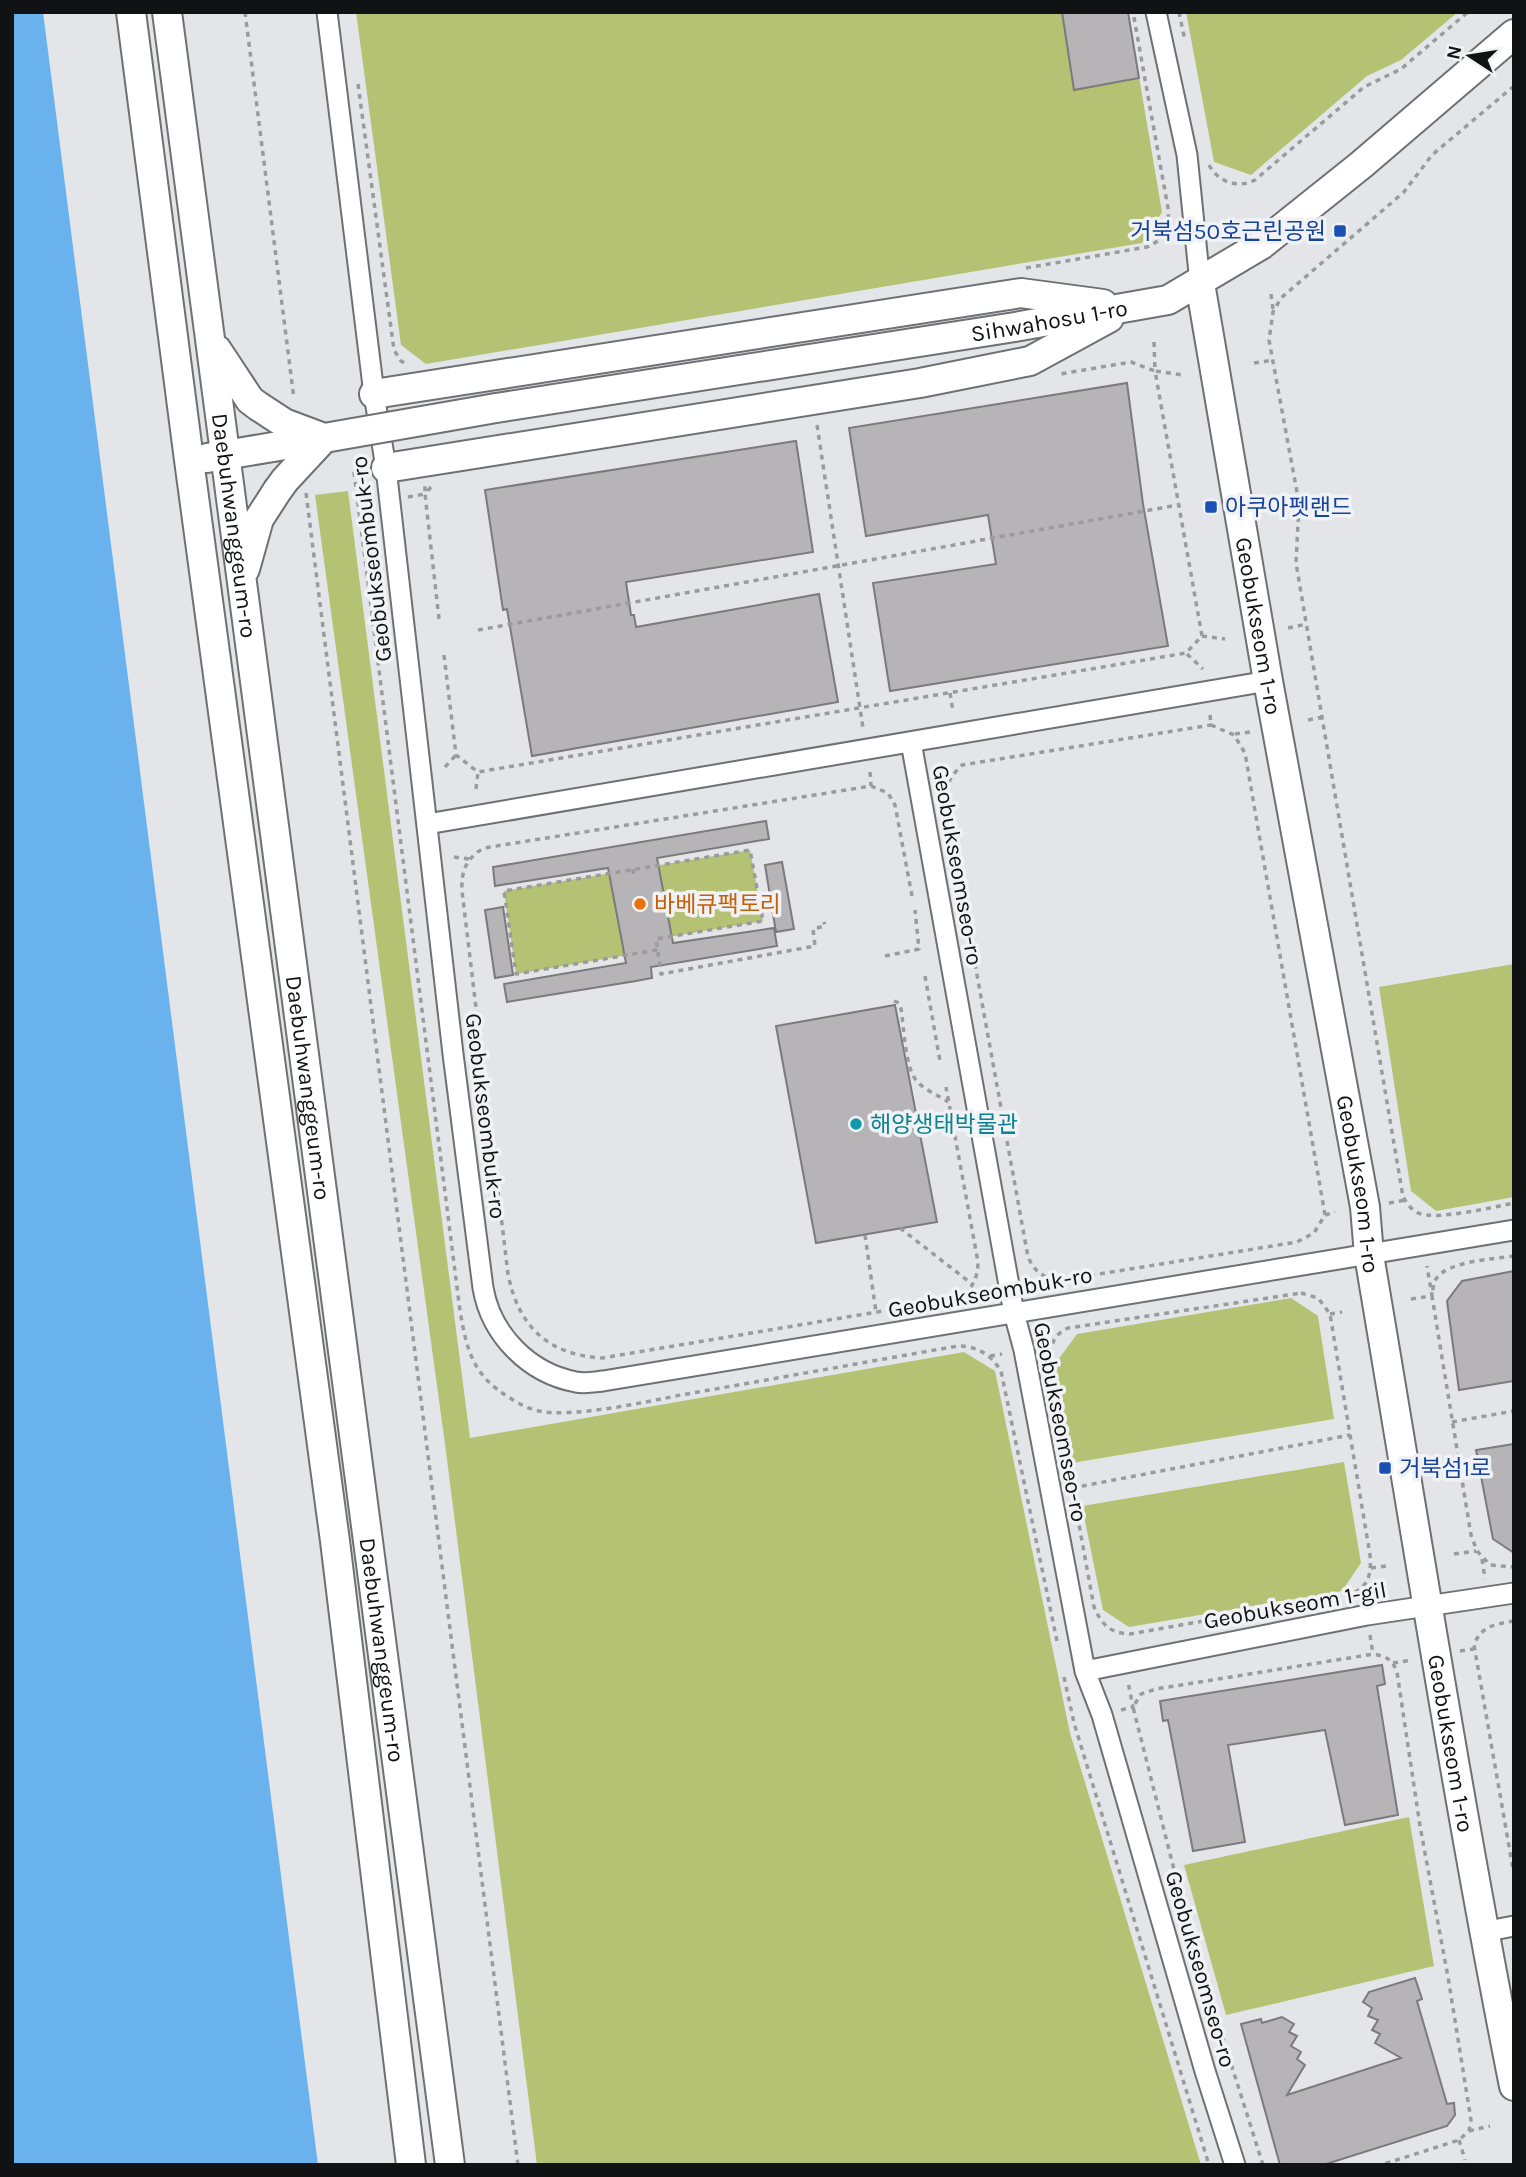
<svg xmlns="http://www.w3.org/2000/svg" width="1526" height="2177" font-family="Karla,'Noto Sans KR',sans-serif">
  <rect width="100%" height="100%" fill="#e4e5e8"/>
  <!-- green -->
  <path fill="#b6c273" d="M356 12H1128L1162 212 1142 243 426 364 401 345Z
    M1186 12H1458L1401 60 1367 76 1251 175 1214 162Z
    M348 491 470 1438 964 1352 995 1371 1070 1733 1201 2165H537L445 1444 315 495Z
    M750 850 763 921 657 939V950L516 974 504 891Z
    M1514 964V1197L1436 1211 1411 1191 1379 987Z
    M1291 1298 1318 1316 1334 1419 1072 1463 1055 1364 1077 1334Z
    M1344 1462 1361 1563 1342 1591 1129 1627 1103 1610 1082 1506Z
    M1409 1817 1434 1966 1226 2015 1184 1865Z"/>
  <!-- water -->
  <path fill="#69b2ee" d="M12 12H43L318 2165H12Z"/>
  <!-- building -->
  <path fill="#b6b4b6" stroke="#7b7a7c" stroke-width="2" d="M1062 12H1128L1139 78 1074 90Z
    M1127 383 1143 504 1168 646 890 691 873 583 996 564 988 515 866 536 849 428Z
    M796 441 813 552 626 582 631 615H634L636 627 819 594 838 702 532 756 507 609 503 610 485 490Z
    M766 821 769 839 657 858 673 943 774 928 777 946 651 967 652 978 636 981 507 1002 504 984 626 963 608 868 495 886 493 867Z
    M782 862 794 929 776 932 765 865Z
    M503 907 513 975 495 978 485 910Z
    M895 1005 937 1222 816 1243 776 1026Z
    M1514 1271V1381L1459 1390 1447 1301 1462 1281Z
    M1514 1444V1553L1493 1539 1476 1450Z
    M1382 1665 1385 1684 1377 1686 1398 1815 1345 1825 1325 1730 1228 1745 1245 1842 1193 1851 1168 1720 1163 1721 1160 1701Z
    M1415 1978 1422 1999 1417 2001 1447 2104 1454 2103 1455 2115 1447 2126 1323 2165H1280L1241 2024 1261 2019 1262 2023 1282 2017 1294 2024 1289 2032 1297 2036 1291 2046 1301 2052 1297 2059 1305 2065 1287 2095 1401 2058 1375 2043 1380 2034 1372 2030 1378 2020 1368 2016 1372 2008 1363 2002 1369 1992Z"/>
  <g fill="none" stroke-linecap="round" stroke-linejoin="round">
    <defs>
      <path id="street" d="M327 12 374 394 386 468 453 1054 483 1288C491 1334 528 1373 576 1382 584 1384 594 1382 603 1381L1514 1230
        M1156 12 1187 155 1200 283
        M911 742 1014 1313 1024 1350 1085 1671 1102 1715 1205 2071 1235 2165
        M427 824 1268 681
        M1085 1671 1367 1615 1514 1593
        M1483 1932 1514 1926"/>
      <g id="secondary">
        <path d="M131 12 189 460 335 1541 411 2165"/>
        <path id="s1" d="M167 12 450 2165"/>
        <path id="s2" d="M1200 283 1268 681 1365 1207 1369 1255C1416 1532 1459 1810 1514 2086"/>
        <path d="M217 350 250 400 258 406"/>
        <path d="M374 394 1021 293 1103 304"/>
        <path id="s3" d="M496 408 1015 327 1168 300 1261 245 1361 165 1514 34"/>
        <path d="M207 458 273 447"/>
        <path d="M386 468 920 383 1030 361 1109 318"/>
        <path d="M245 569 259 519 277 491"/>
      </g>
    </defs>
    <!-- street casing -->
    <use href="#street" stroke="#6f7073" stroke-width="23"/>
    <!-- secondary casing -->
    <use href="#secondary" stroke="#6f7073" stroke-width="32"/>
    <!-- path -->
    <path stroke="#9a9b9d" stroke-width="3.5" stroke-dasharray="5 5" stroke-linecap="butt" d="M245 12 294 399
      M1179 12 1185 41
      M358 84 394 350 401 361 408 365
      M1514 86 1432 155 1404 192 1281 298 1273 312 1269 340 1299 503 1296 563 1403 1197C1407 1203 1411 1210 1418 1213 1436 1221 1493 1207 1514 1203
      M1209 165C1218 182 1238 189 1255 180L1364 87 1401 69 1468 12
      M1026 268 1147 247C1165 240 1170 226 1168 208L1133 12
      M1271 294 1273 309
      M1154 342 1155 371 1183 375
      M1254 363 1273 360
      M817 425 863 728
      M354 472 460 1311C467 1351 473 1376 510 1398 519 1404 529 1409 539 1411 572 1418 646 1402 681 1395 773 1379 866 1362 958 1346 978 1346 991 1355 1001 1371L1058 1646
      M431 487 425 494 439 619
      M306 493 518 2165
      M408 497 425 494V484
      M1288 628 1307 624
      M478 630 1178 505
      M1202 636 1225 639
      M1187 654 1203 669
      M444 655 456 755 478 772 1186 653 1202 636 1155 371 1131 362 1060 374
      M950 693 953 711
      M1210 715 1211 725
      M1308 720 1323 717
      M1211 725 1234 735 1245 753 1325 1215 1314 1233 1297 1242 1062 1280C1045 1279 1035 1273 1028 1257L945 798C946 783 952 775 962 765Z
      M1235 734 1250 732
      M445 767 456 755
      M870 772 871 786
      M476 789 478 772
      M454 857 469 859
      M633 869 634 879
      M912 896 895 805 888 793 871 786 484 848C466 858 461 871 462 891L508 1274C518 1326 548 1355 602 1358L955 1299C971 1293 978 1279 978 1262L946 1087
      M657 950 516 974 504 891 750 850 763 921 656 939 661 974 815 946 813 929 825 926 824 922
      M885 956 919 949 915 910
      M925 976 940 1061
      M894 1001 899 1003 901 1009C904 1027 905 1067 916 1080 924 1090 938 1095 948 1102
      M1389 1203 1406 1200
      M1325 1215 1335 1212
      M900 1228 972 1284
      M865 1235 876 1312
      M1514 1256C1494 1259 1447 1261 1436 1279 1433 1283 1433 1291 1432 1296L1471 1535 1477 1551 1490 1565 1514 1567
      M1301 1293 1318 1298 1330 1314 1370 1555C1372 1577 1367 1590 1345 1596L1130 1634C1110 1633 1102 1625 1094 1607L1049 1360C1051 1345 1053 1335 1068 1328Z
      M1411 1299 1432 1296 1427 1266
      M1330 1314 1342 1312
      M990 1356 1002 1354
      M1452 1422 1514 1411
      M1072 1488 1350 1435
      M1454 1554 1476 1551
      M1482 1559 1485 1579
      M1371 1568 1386 1566
      M1514 1621C1495 1624 1481 1626 1474 1645L1514 1875
      M1370 1635 1373 1654
      M1460 1651 1474 1649
      M1393 1663 1412 1660
      M1064 1677 1074 1723 1209 2165
      M1121 1710 1133 1707 1128 1682
      M1469 2131 1490 2126
      M1459 2140 1465 2160
      M1263 2165 1191 1937 1133 1707 1141 1694 1156 1689 1374 1654C1387 1657 1392 1659 1397 1672L1420 1826 1448 1977 1471 2120 1469 2131 1459 2140 1381 2165"/>
    <!-- street -->
    <use href="#street" stroke="#fff" stroke-width="19"/>
    <!-- secondary -->
    <use href="#secondary" stroke="#fff" stroke-width="28"/>
    <defs>
      <path id="secondary-bridge" d="M258 406 284 423 324 438 285 480 277 491
        M273 447 496 408"/>
    </defs>
    <!-- secondary-bridge casing -->
    <use href="#secondary-bridge" stroke="#6f7073" stroke-width="32" stroke-linecap="butt"/>
    <!-- secondary-bridge -->
    <use href="#secondary-bridge" stroke="#fff" stroke-width="28"/>
  </g>
  <!-- markers -->
  <g fill="#1a4fb4" stroke="#f1f2f5" stroke-width="2.5">
    <rect x="1333" y="224" width="14" height="14" rx="3.5"/>
    <rect x="1204" y="500" width="14" height="14" rx="3.5"/>
    <rect x="1378" y="1461" width="14" height="14" rx="3.5"/>
  </g>
  <circle fill="#e8710a" stroke="#f1f2f5" stroke-width="2.5" cx="640" cy="904" r="7"/>
  <circle fill="#0f9aa8" stroke="#f1f2f5" stroke-width="2.5" cx="856" cy="1124" r="7"/>
  <g text-anchor="middle" stroke-width="7" stroke-linejoin="round" paint-order="stroke">
    <!-- transit labels -->
    <g font-size="23" fill="#164399" stroke="#f1f2f5" text-anchor="start">
      <text x="1326" y="239" text-anchor="end">거북섬50호근린공원</text>
      <text x="1225" y="515">아쿠아펫랜드</text>
      <text x="1399" y="1476">거북섬1로</text>
    </g>
    <!-- street labels -->
    <g font-size="23" fill="#111213" stroke="#f1f2f5">
      <text dy="8" stroke="none"><textPath href="#s3" startOffset="560">Sihwahosu 1-ro</textPath></text>
      <text dy="8" stroke="none"><textPath href="#s1" startOffset="518">Daebuhwanggeum-ro</textPath></text>
      <text transform="translate(371 559) rotate(-97)" y="8">Geobukseombuk-ro</text>
      <text dy="8" stroke="none"><textPath href="#s2" startOffset="348">Geobukseom 1-ro</textPath></text>
      <text transform="translate(958 865) rotate(80)" y="8">Geobukseomseo-ro</text>
      <text dy="8" stroke="none"><textPath href="#s1" startOffset="1085">Daebuhwanggeum-ro</textPath></text>
      <text transform="translate(486 1116) rotate(83)" y="8">Geobukseombuk-ro</text>
      <text dy="8" stroke="none"><textPath href="#s2" startOffset="915">Geobukseom 1-ro</textPath></text>
      <text transform="translate(990 1292) rotate(-10)" y="8">Geobukseombuk-ro</text>
      <text transform="translate(1061 1422) rotate(79)" y="8">Geobukseomseo-ro</text>
      <text transform="translate(1295 1605) rotate(-10)" y="8">Geobukseom 1-gil</text>
      <text dy="8" stroke="none"><textPath href="#s1" startOffset="1652">Daebuhwanggeum-ro</textPath></text>
      <text dy="8" stroke="none"><textPath href="#s2" startOffset="1482">Geobukseom 1-ro</textPath></text>
      <text transform="translate(1201 1969) rotate(74)" y="8">Geobukseomseo-ro</text>
    </g>
    <!-- food labels -->
    <g font-size="23" fill="#c56008" stroke="#f1f2f5" text-anchor="start">
      <text x="654" y="912">바베큐팩토리</text>
    </g>
    <!-- culture labels -->
    <g font-size="23" fill="#0d838f" stroke="#f1f2f5" text-anchor="start">
      <text x="870" y="1132">해양생태박물관</text>
    </g>
  </g>
  <!-- border -->
  <rect width="1526" height="2177" fill="none" stroke="#111213" stroke-width="28"/>
  <!-- north arrow -->
  <g transform="translate(1470 56) rotate(282)" stroke="#f1f2f5" stroke-width="5" paint-order="stroke">
  <path d="M0-5L12 26L0 18L-12 26Z" fill="#111213"/>
  <text y="-10" font-size="19" font-weight="bold" text-anchor="middle" fill="#111213">N</text>
  </g>
</svg>
